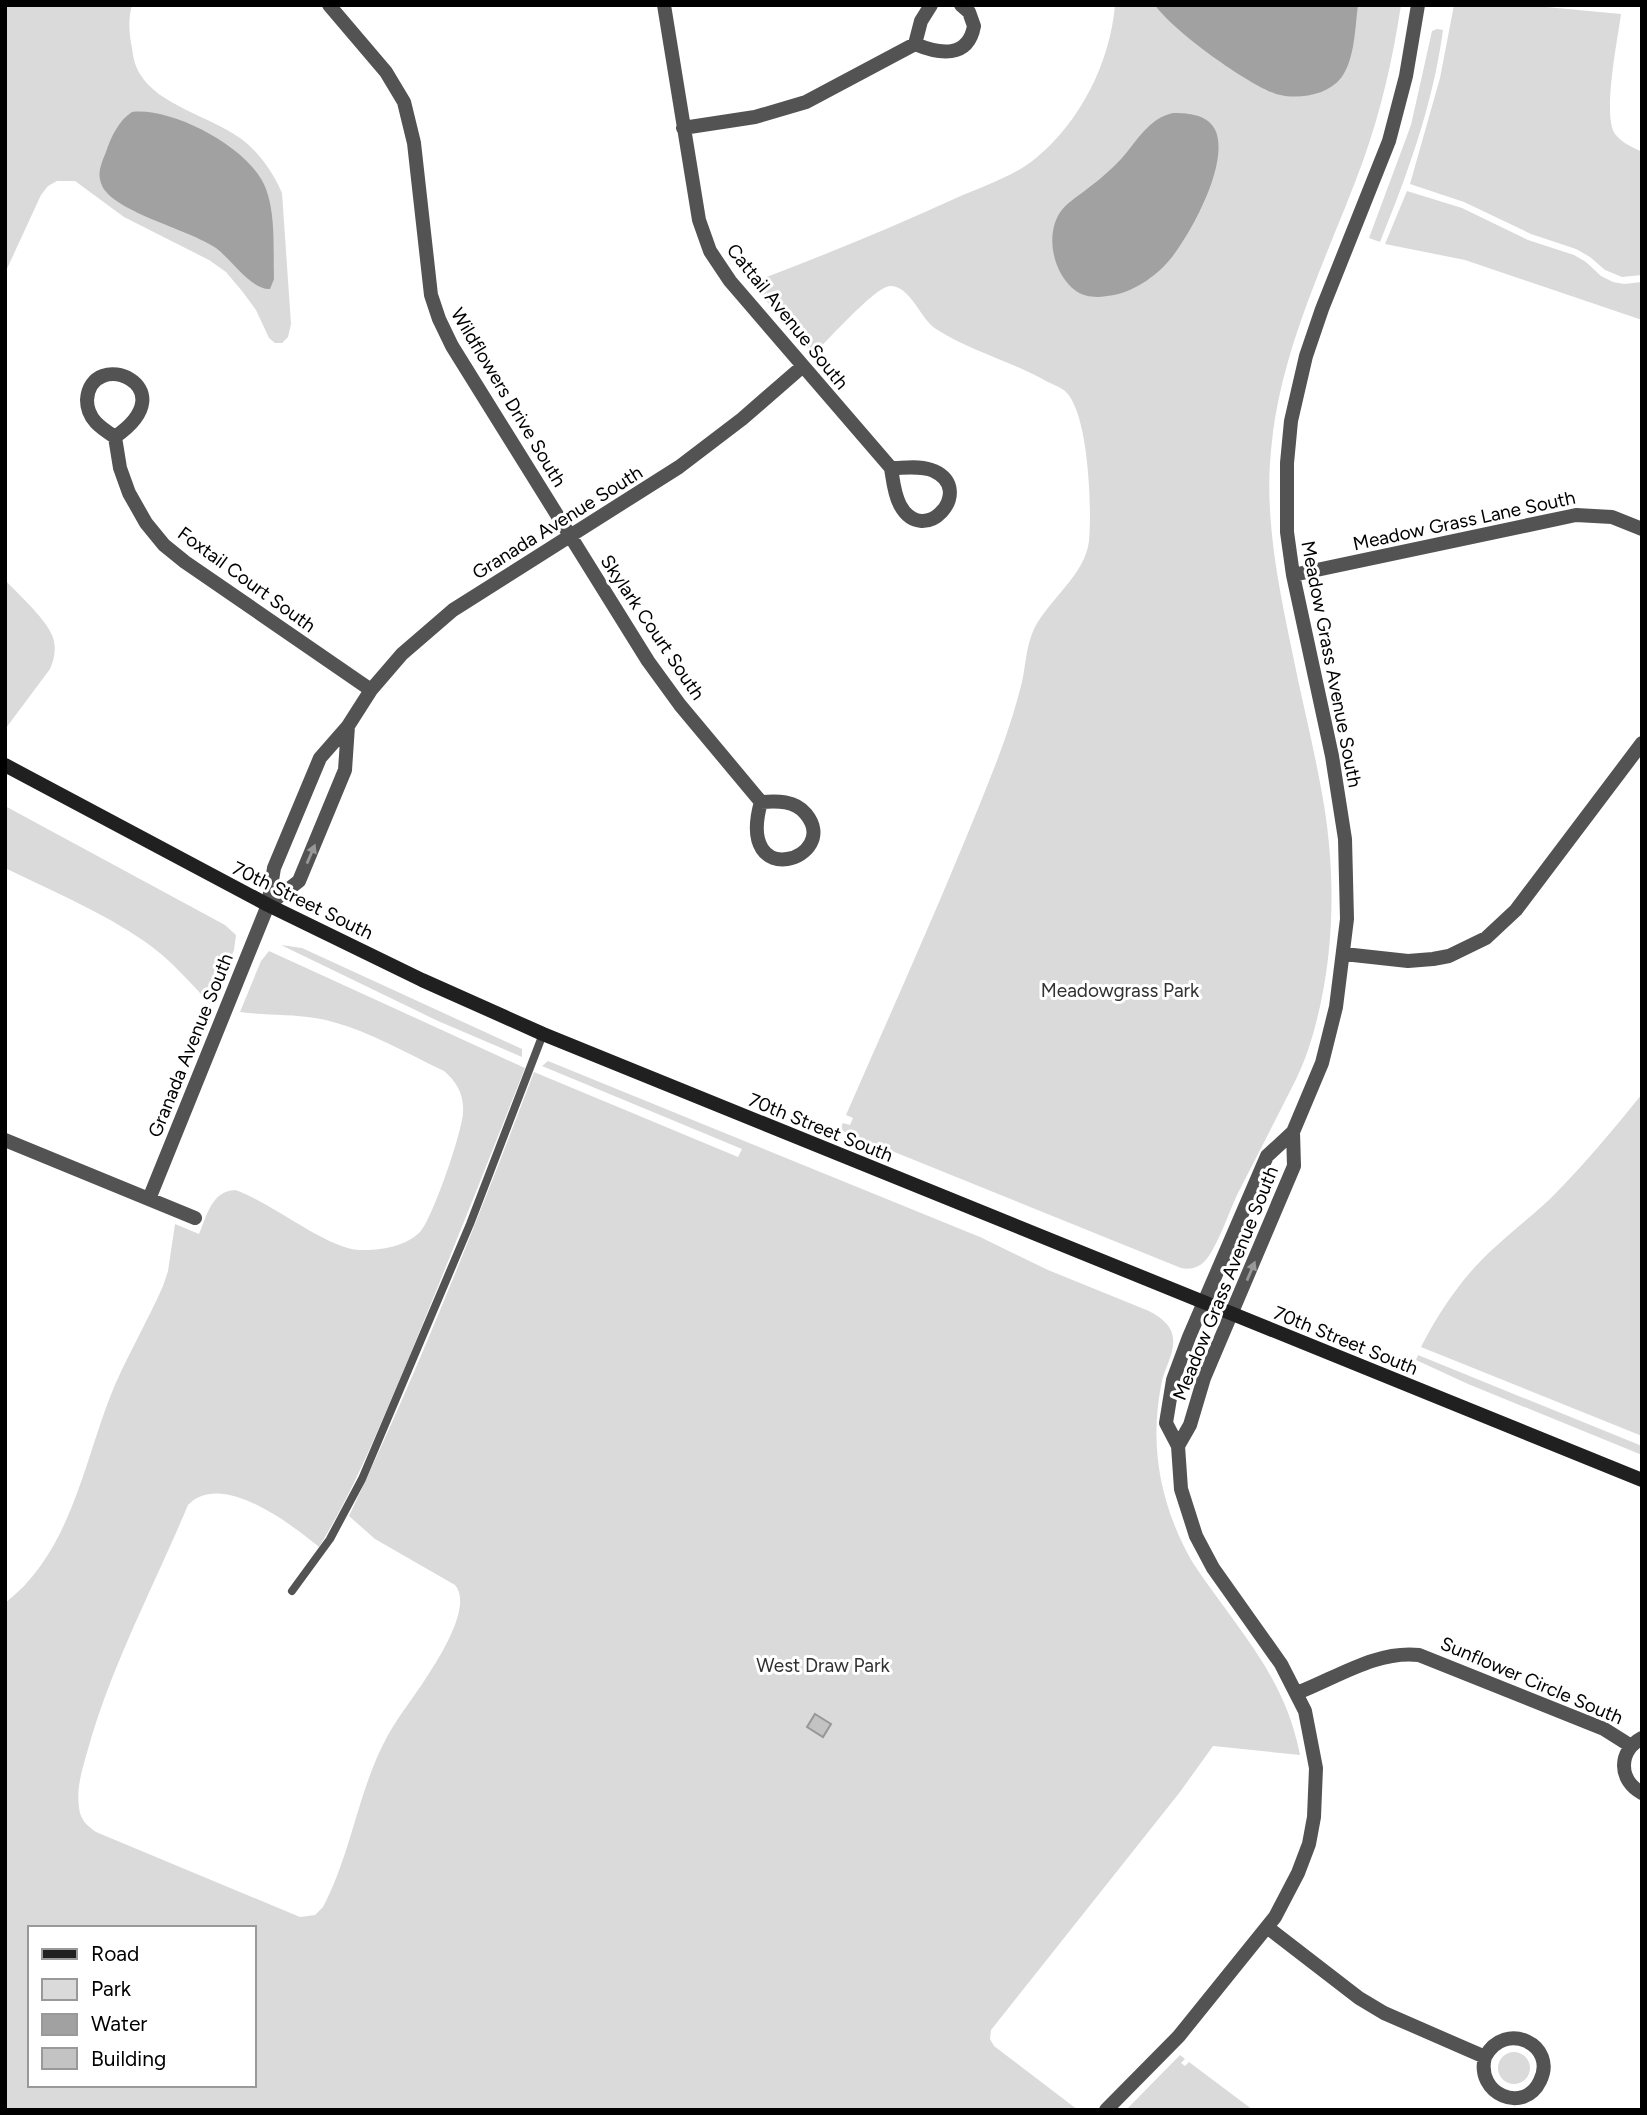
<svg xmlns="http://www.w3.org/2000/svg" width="1647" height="2115" font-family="Figtree,sans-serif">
  <rect width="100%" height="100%" fill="#fff"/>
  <!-- green -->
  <path fill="#dadada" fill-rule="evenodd" d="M5 5H132C128 19 129 34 132 48 133 57 135 66 140 74 158 105 211 117 240 138 259 152 273 172 282 193L291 324 288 337 282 343H275L269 338 256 310 242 291 226 272 209 260 124 217 75 181H57L48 186 41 195 5 273Z
    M1115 5H1401C1393 58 1381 111 1363 161 1329 254 1283 342 1272 441 1262 523 1282 600 1298 680 1307 721 1317 763 1324 805 1337 884 1334 973 1308 1050 1302 1069 1292 1087 1283 1105 1268 1135 1252 1165 1237 1195 1229 1212 1217 1248 1205 1261 1198 1268 1190 1270 1181 1268L840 1130 843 1123 850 1125 853 1118 846 1115C895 1003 946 890 991 776 1003 746 1014 714 1022 682 1026 664 1026 646 1034 629 1049 599 1085 575 1089 541 1092 510 1089 412 1065 391 1060 387 1052 384 1046 381 1011 361 970 351 936 329 920 319 911 286 890 286 876 286 825 343 813 355L751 283C820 257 888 229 954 199 981 187 1013 177 1036 158 1080 122 1110 63 1115 5Z
    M1454 5H1525L1621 14C1618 38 1602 116 1615 134 1621 142 1632 147 1642 152V275L1622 277 1605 270 1590 257 1576 249 1531 234 1464 202 1410 184 1440 78Z
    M1437 29 1443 30C1433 104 1408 173 1380 242L1369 238 1411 125 1432 31Z
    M1407 191 1462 208 1528 240 1574 255 1586 262 1601 276 1613 282 1624 284 1642 282V320L1465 260 1385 244Z
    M5 580C19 595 50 622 54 641 56 651 54 660 50 669L6 728Z
    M5 806 225 925 236 935 234 950 211 1005C190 982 170 959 144 941 102 912 52 891 5 868Z
    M281 945 302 948 522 1049V1057L438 1021Z
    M269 951 525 1068C487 1164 449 1260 410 1355 382 1420 356 1487 319 1547 291 1524 221 1470 188 1505 154 1586 112 1664 88 1749 83 1767 76 1787 79 1807 80 1819 86 1825 96 1832L300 1917 315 1915 323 1907C354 1849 359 1778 396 1722 412 1697 479 1613 455 1585L375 1539 349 1516C418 1371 477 1222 534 1072L738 1157 742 1149 542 1066 548 1061 980 1237 1048 1270 1149 1311C1160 1317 1172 1325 1173 1338 1175 1354 1163 1370 1161 1386 1149 1448 1161 1508 1193 1563 1236 1628 1285 1675 1300 1755L1213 1746 1180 1792 991 2030 990 2039 994 2046 1078 2110H5V1603C69 1554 83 1467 110 1397 125 1359 147 1323 163 1286L168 1271 175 1224 199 1234C207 1215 212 1191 235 1190 272 1202 325 1248 360 1250 380 1251 406 1246 420 1232 432 1220 463 1130 463 1112 464 1095 457 1082 444 1071 408 1054 371 1032 333 1022 303 1013 271 1016 240 1012L261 961ZM30 1928H254V2085H30Z
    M1642 1094V1436L1421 1347C1440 1310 1463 1276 1494 1248 1512 1231 1532 1216 1550 1199 1583 1166 1613 1130 1642 1094Z
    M1418 1355 1642 1446V1455L1468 1384 1416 1360Z
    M1498 2068a16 16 0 1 1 32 0a16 16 0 1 1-32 0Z
    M1180 2055 1185 2059 1181 2063 1185 2066 1189 2062 1253 2110H1126Z"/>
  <!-- water -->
  <path fill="#a1a1a1" d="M1155 5H1358C1355 27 1355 60 1341 78 1327 96 1296 100 1276 94 1247 84 1173 31 1155 5Z
    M132 112C173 107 252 149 266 189 276 216 273 250 274 279L270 289C251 290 231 259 216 248 189 229 109 211 101 183 97 172 102 162 106 152 111 137 119 120 132 112Z
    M1173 113C1186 113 1203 114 1212 125 1236 154 1188 241 1166 264 1151 280 1129 294 1107 296 1096 298 1085 297 1076 291 1054 275 1045 238 1059 214 1066 203 1077 197 1087 189 1099 180 1112 169 1122 158 1137 141 1149 118 1173 113Z"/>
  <!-- building -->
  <path fill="#c3c3c3" stroke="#979797" stroke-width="2" d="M815 1714 831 1724 823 1737 807 1727Z"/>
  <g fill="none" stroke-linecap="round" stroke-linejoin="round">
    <!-- service -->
    <path stroke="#535353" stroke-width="8" d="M292 1591 330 1539 362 1479 470 1224 543 1034"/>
    <!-- minor -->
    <path stroke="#535353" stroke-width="14" d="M329 5 386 72 404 102 414 143 431 295 439 319 452 346 648 661 680 705 761 802C735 894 842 858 806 814 795 800 777 801 761 802
      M664 5 699 220 710 251 730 281 891 468C893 480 894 494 900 505 924 549 976 490 934 471 922 465 904 468 891 468
      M915 44C939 54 968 59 974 26L969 12 961 5
      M915 44 921 21 931 5
      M683 128 755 117 806 102 915 44
      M115 437C101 428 87 419 87 400 90 346 189 386 115 437L120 468 129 493 146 523 164 545 185 562 371 690
      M1293 575 1576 515 1612 517 1642 529
      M268 905 299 881 345 770 348 726
      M1344 954 1408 961 1433 959 1449 956 1486 938 1516 910 1642 743
      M5 1140 195 1218
      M149 1199 268 905 274 868 320 758 348 726 371 690 402 654 453 610 679 467 742 419 803 366
      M1178 1446 1190 1425 1204 1378 1294 1166 1293 1132
      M1297 1693C1336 1678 1377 1650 1419 1655L1604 1729 1631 1746
      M1642 1738C1618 1751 1618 1780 1642 1793
      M1267 1927 1359 1998 1384 2013 1485 2057C1505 2019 1558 2045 1540 2081 1524 2115 1475 2094 1485 2057
      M1106 2110 1179 2036 1275 1917 1298 1873 1309 1844 1314 1817 1316 1768 1305 1711 1281 1664 1213 1568 1196 1536 1181 1489 1178 1446 1166 1423 1173 1380 1189 1337 1267 1156 1293 1132 1322 1063 1336 1007 1347 919 1345 839 1332 756 1293 575 1287 532V463L1291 421 1306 356 1322 309 1389 141 1406 76 1418 5"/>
    <!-- secondary -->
    <path stroke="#202020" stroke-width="14" d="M5 765 268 905 422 980 543 1034 1642 1480"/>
  </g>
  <!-- one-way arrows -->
  <defs><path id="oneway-solid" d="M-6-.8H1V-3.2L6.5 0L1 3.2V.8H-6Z" transform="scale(1.75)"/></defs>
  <g fill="#989898">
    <use href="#oneway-solid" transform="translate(311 854) rotate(-67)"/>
    <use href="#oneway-solid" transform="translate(1251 1271) rotate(-67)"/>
  </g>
  <g text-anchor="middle" stroke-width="6" stroke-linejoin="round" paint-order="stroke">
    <!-- street labels -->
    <g font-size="19" fill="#000" stroke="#fff">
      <text transform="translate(788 316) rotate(51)" y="7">Cattail Avenue South</text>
      <text transform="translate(509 397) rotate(59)" y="7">Wildflowers Drive South</text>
      <text transform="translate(1464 520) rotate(-12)" y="7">Meadow Grass Lane South</text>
      <text transform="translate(557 522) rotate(-32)" y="7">Granada Avenue South</text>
      <text transform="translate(247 579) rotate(36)" y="7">Foxtail Court South</text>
      <text transform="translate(653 627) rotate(56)" y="7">Skylark Court South</text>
      <text transform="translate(1332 664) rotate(79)" y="7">Meadow Grass Avenue South</text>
      <text transform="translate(303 900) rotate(26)" y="7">70th Street South</text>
      <text transform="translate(190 1045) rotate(-68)" y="7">Granada Avenue South</text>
      <text transform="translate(821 1127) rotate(22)" y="7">70th Street South</text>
      <text transform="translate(1225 1283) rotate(-68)" y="7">Meadow Grass Avenue South</text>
      <text transform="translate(1346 1340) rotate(22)" y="7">70th Street South</text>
      <text transform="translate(1532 1680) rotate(23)" y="7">Sunflower Circle South</text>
    </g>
    <!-- park labels -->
    <g font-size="19" fill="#313131" stroke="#fff">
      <text x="1120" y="997">Meadowgrass Park</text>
      <text x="823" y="1672">West Draw Park</text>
    </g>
  </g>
  <!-- border -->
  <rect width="1647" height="2115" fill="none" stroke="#000000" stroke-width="14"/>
  <!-- legend -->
  <rect x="28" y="1926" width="228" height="161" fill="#ffffff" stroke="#999999" stroke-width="2"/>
  <rect x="42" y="1949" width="35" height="10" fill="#202020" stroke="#999999" stroke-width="2"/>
  <text x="91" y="1961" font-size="21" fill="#000000">Road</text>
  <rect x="42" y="1979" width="35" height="21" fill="#dadada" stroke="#999999" stroke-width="2"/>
  <text x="91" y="1996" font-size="21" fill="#000000">Park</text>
  <rect x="42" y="2014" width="35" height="21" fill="#a1a1a1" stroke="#999999" stroke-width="2"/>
  <text x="91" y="2031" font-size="21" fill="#000000">Water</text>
  <rect x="42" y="2048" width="35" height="21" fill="#c3c3c3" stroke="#999999" stroke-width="2"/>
  <text x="91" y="2066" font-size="21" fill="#000000">Building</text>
</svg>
